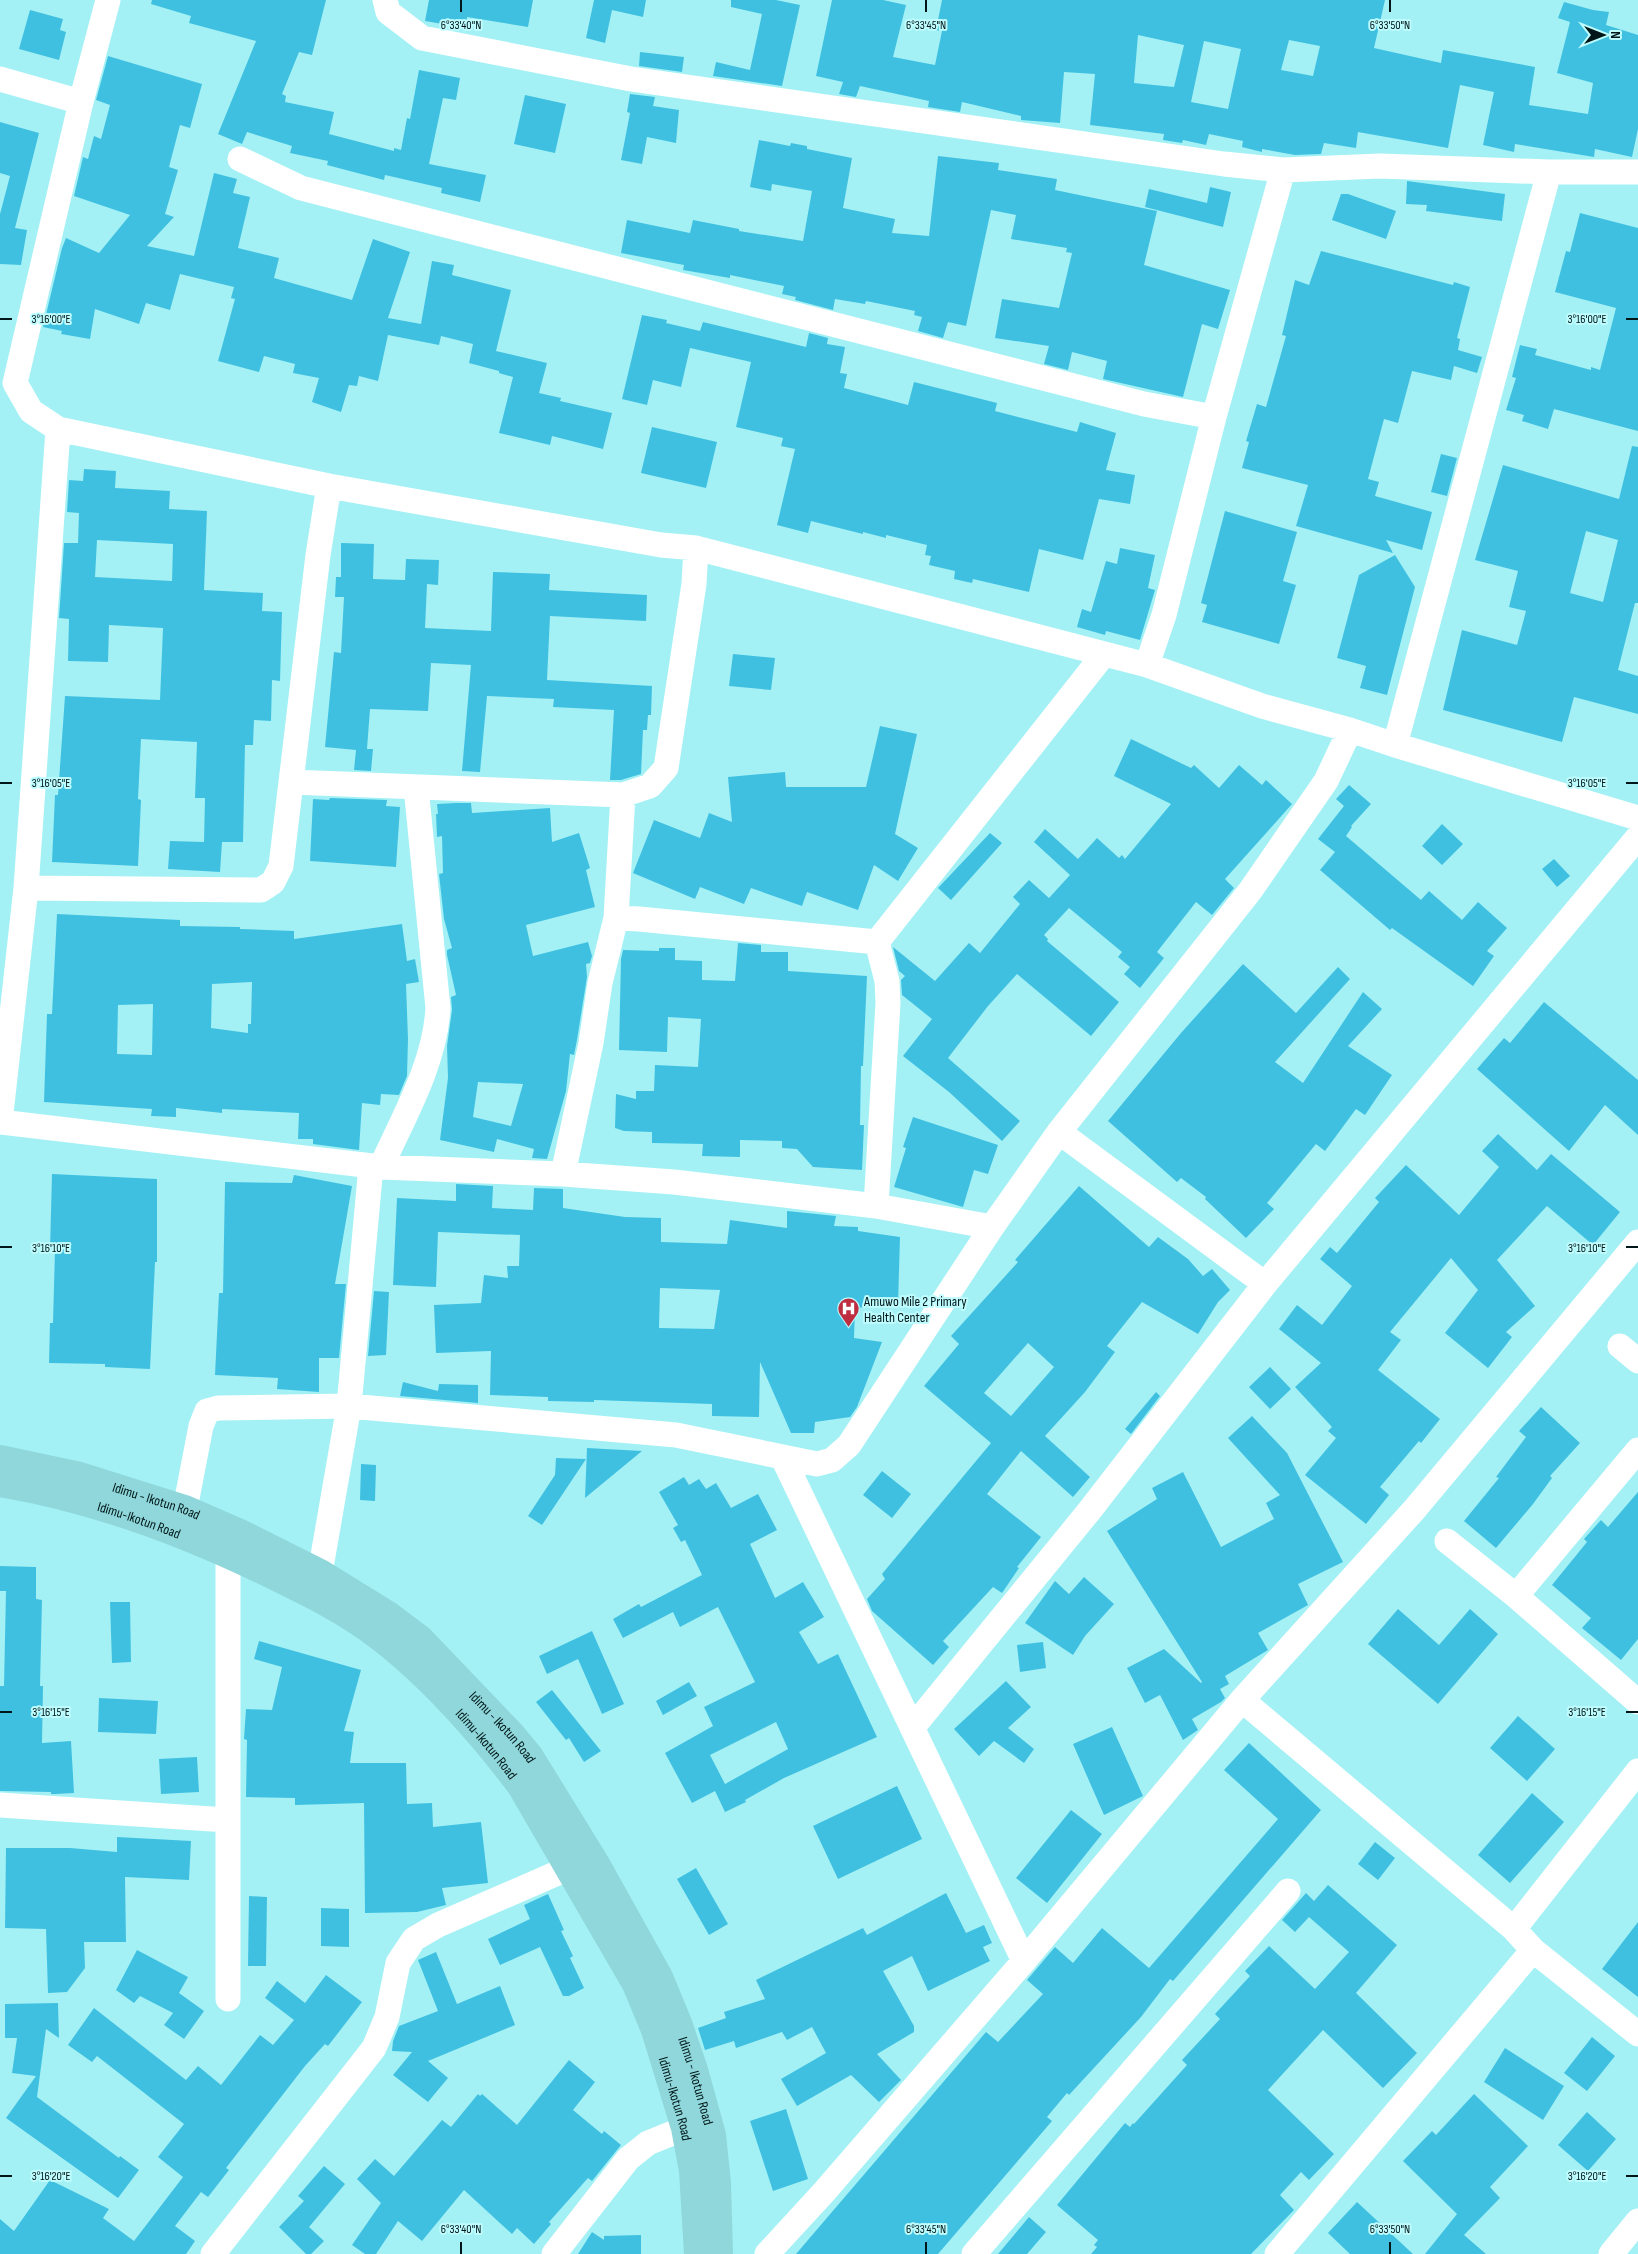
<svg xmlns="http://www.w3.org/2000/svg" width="1638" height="2254" font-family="'Sofia Sans Condensed',sans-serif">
  <rect width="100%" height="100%" fill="#a3f1f5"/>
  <!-- building -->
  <path fill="#40c0e1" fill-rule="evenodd" d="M152 0H326L312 55 299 52 282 94 286 96 285 102 334 112 329 134 394 151V148L401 150 407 118 410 119 419 70 460 78 456 100 443 98 429 164 486 175 480 202 441 193 442 188 385 175 384 180 327 165 328 161 290 153 292 146 247 132 242 144 218 134 256 41 189 23 191 16 151 4Z
    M429 0H533L528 27 467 17 466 28 425 21Z
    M594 0H646L643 17 612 10 605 43 586 38Z
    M731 0H776L800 5 782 86 713 76 716 62 750 70 762 14 731 7Z
    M832 0H883L906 5 893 57 935 65 942 31 936 30 942 0H1385L1374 48 1441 63 1443 50 1535 67 1529 105 1588 114 1593 83 1557 73 1570 22 1558 18 1564 2 1593 10 1609 12 1606 25 1638 35V129L1632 157 1595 149 1594 157 1515 144 1514 152 1483 145 1494 92 1460 85 1448 148 1358 132 1356 148 1324 143 1321 154 1295 155 1262 149V152L1242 147 1243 141 1209 134 1206 145 1183 140 1182 143 1163 140 1164 134 1090 125 1095 74 1064 72 1060 123 1021 120V116L962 102 960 112 934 108 928 107 929 101 860 86 856 97 839 94 843 82 816 76ZM1138 35 1184 45 1174 87 1134 83ZM1289 40 1320 46 1313 76 1281 70ZM1204 41 1241 49 1228 109 1191 102Z
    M30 10 63 19 60 30 66 32 59 60 19 49Z
    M640 52 684 57 682 72 639 66Z
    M108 56 202 84 190 128 180 125 169 167 178 170 165 214 174 217 147 246 194 256 214 173 237 179 233 193 250 197 238 248 279 258 274 278 352 300 373 239 410 252 388 318 421 324 432 261 454 265 452 275 511 290 496 351 547 363 539 393 561 398 560 401 612 413 603 449 552 436 550 445 499 433 513 377 499 373V371L469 363 473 344 441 336 439 345 388 335 378 381 359 376 357 386 349 385 341 412 312 402 319 378 293 373 295 364 264 356 259 372 218 361 235 299 231 298 234 287 180 274 170 310 146 303 139 324 95 309 90 339 61 334 62 331 43 327 62 248 66 238 99 253 130 215 74 196 83 157 88 159 94 136 101 139 110 105 96 100Z
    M630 94 655 97 653 106 679 110 676 143 647 137 642 164 621 160 630 113 627 112Z
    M525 95 566 104 555 153 514 144Z
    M0 122 39 133 15 228 27 230 21 265 0 264V214L10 176 0 173Z
    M759 140 790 146 791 143 807 146V149L852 158 843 208 895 219 892 233 929 236 938 156 999 163 998 170 1057 179 1055 190 1157 211 1144 265 1230 290 1218 329 1202 324 1183 397 1103 379 1107 361 1072 352 1068 370 1044 364 1049 346 995 338 1002 299 1059 308 1072 253 1066 252 1067 248 1011 239 1016 215 991 210 966 326 948 322 943 338 918 331 922 317 914 315 915 311 866 301 865 304 835 299 833 310 795 300 796 297 782 294 784 286 730 275V278L683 270 684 265 621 253 627 220 690 233 693 220 739 229V231L803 241 812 191 772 184 771 191 750 187Z
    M1407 181 1505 194 1502 221 1426 211 1427 205 1406 204Z
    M1210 187 1231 192 1223 227 1145 207 1149 189 1207 203Z
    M1341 194H1348L1396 211 1386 239 1332 220Z
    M1580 213 1638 228V431L1554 409 1548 429 1522 421 1524 415 1506 410 1516 378 1512 377 1520 345 1537 349 1535 355 1591 370V367L1600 370 1616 308 1555 292 1566 251 1570 252Z
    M1321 251 1453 285 1454 282 1470 287 1457 338 1460 339 1458 350 1482 357 1477 373 1454 366 1451 380 1412 371 1398 423 1384 419 1368 479 1379 482 1375 496 1432 512 1422 550 1386 540 1393 553 1296 526 1308 485 1242 468 1249 442 1246 441 1257 404 1266 407 1286 336 1282 335 1295 280 1309 285Z
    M642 315 667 320 666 323 700 331 703 322 806 347 809 333 828 338 827 344 845 347 840 373 847 374 844 388 908 405 914 382 997 403 995 411 1077 432 1080 422 1116 433 1106 470 1135 475 1130 504 1099 499 1083 560 1039 549 1029 592 973 579 972 583 954 579 955 571 929 565 931 556 925 555 927 545 886 535V538L863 532V534L811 521 808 533 777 525 795 449 781 446 783 438 736 427 751 362 690 348 681 387 653 380 647 405 622 399Z
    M652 427 717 442 706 488 641 473Z
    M1632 446 1638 447V603H1635L1618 670 1638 676V714L1574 697 1562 742 1443 710 1462 630 1517 645 1526 611 1509 607 1518 571 1475 560 1503 465 1619 499ZM1586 531 1618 540 1603 602 1570 593Z
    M1441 454 1457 458 1447 496 1431 492Z
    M84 469 116 471 115 488 170 491 169 509 207 511 204 590 263 593 262 611 282 612 280 681 272 680 271 721 254 720 253 745H245L243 842H222L220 872 168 869 170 841 204 842 205 798H195L197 742 141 739 138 799 141 800 138 866 52 862 55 795H58L65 696 160 700 163 628 109 625 108 662 68 661 69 619 59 618 64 543H78L79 513 67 512 69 480 83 481ZM97 540 173 544 172 581 95 577Z
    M1225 511 1297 532 1283 581 1296 585 1279 644 1202 622 1207 605 1201 603Z
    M341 543 374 544 373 579 405 580 406 559 439 560 438 585 427 584 425 628 491 631 493 572 550 574 549 590 647 595 646 621 550 616 547 680 652 686 651 715H648L647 730H643L641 774 621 780H610L614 710 553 707 554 699 487 696 480 772 462 771 471 665 431 663 428 711 370 709 367 749H373L371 771 354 770 356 750 325 747 334 652 341 653 344 597H335L336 577H341Z
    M1120 548 1155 555 1148 588 1155 590 1140 640 1106 631 1105 635 1077 627 1082 609 1091 612 1106 561 1117 564Z
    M1395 555 1415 587 1387 695 1360 688 1366 666 1337 658 1359 575Z
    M733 654 775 658 771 690 729 686Z
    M880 726 917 734 895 834 918 848 898 881 874 865 858 910 807 892 802 906 751 888 744 904 700 887 695 899 633 873 654 820 700 838 709 813 732 822 728 777 785 772 786 787H866Z
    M1131 739 1191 768 1194 765 1219 788 1239 765 1262 785 1266 780 1292 804 1225 879 1234 888 1212 915 1196 902 1157 952 1164 958 1140 988 1124 974 1130 967 1118 957 1122 952 1069 908 1044 935 1048 939 1047 941 1119 1002 1091 1036 1017 974 988 1006 948 1058 1020 1121 1002 1141 949 1092 903 1056 932 1019 902 995 901 980 905 976 899 971 893 947 935 981 969 943 980 953 1020 904 1013 897 1029 880 1049 898 1070 875 1034 842 1045 829 1078 859 1097 838 1119 858 1122 855 1125 859 1171 804 1114 776Z
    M1349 785 1371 804 1351 826 1352 827 1346 836 1421 900 1429 891 1462 920 1478 902 1507 928 1487 951 1494 956 1473 986 1392 928 1390 930 1320 870 1335 852 1318 839 1344 806 1336 799Z
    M330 798 387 800 386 806 400 807 396 867 310 861 313 799 329 800Z
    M456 803H471L472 813 550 808 552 842 579 833 590 868 586 870 595 907 526 925 533 956 588 942 592 956 590 963 586 964 587 977 577 1040 574 1055 570 1054 566 1091 547 1159 532 1158 534 1149 497 1139 494 1152 440 1140 448 1078 447 1046 452 1010 451 997 456 995 447 955V950L452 948 444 919 439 874 443 873 442 836 437 837 436 814H438L437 804ZM478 1082 523 1084 511 1126 473 1117Z
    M1442 824 1463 844 1442 865 1422 846Z
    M990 833 1002 843 951 900 938 888Z
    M1554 859 1570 876 1557 887 1542 869Z
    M57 914 180 920V926L240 927V929L294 931V939L402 924 407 961 415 959 419 982 406 984 408 1039 407 1076 399 1095 381 1094 380 1105 362 1103 359 1150 313 1144V1139H298L299 1113 222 1109V1113L176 1108V1117L151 1116 152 1109 44 1102 47 1014H52ZM252 982 251 1024H248V1033L211 1028 212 984ZM153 1004 152 1055 117 1054 118 1005Z
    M738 943 761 945V952H788V971L867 976 863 1066H861L860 1125H864L862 1170 813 1167 797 1149 782 1148V1141L740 1140V1157L702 1156 703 1144 652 1143V1132L624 1131 615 1128 616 1094 636 1099V1091H654L655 1065 698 1067 701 1019 668 1017 667 1052 619 1050 621 959 623 950 659 951V948H675V960L702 961V980L735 981Z
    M1243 964 1296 1013 1338 967 1350 979 1275 1062 1303 1083 1363 992 1382 1009 1348 1046 1392 1075 1365 1115 1356 1109 1325 1151 1316 1144 1267 1203 1274 1209 1246 1238 1205 1199 1206 1197 1181 1178 1177 1182 1108 1121 1181 1033Z
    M1544 1002 1638 1080V1135L1605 1105 1569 1151 1477 1069 1504 1038 1510 1043Z
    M913 1117 998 1145 988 1174 974 1170 963 1207 894 1187 906 1148 903 1147Z
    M1498 1134 1537 1170 1551 1154 1620 1212 1593 1245 1547 1206 1497 1260 1535 1306 1506 1332 1512 1337 1488 1368 1445 1333 1478 1290 1451 1258 1390 1332 1401 1340 1378 1370 1440 1419 1421 1443 1419 1441 1380 1487 1389 1495 1366 1524 1305 1475 1336 1438 1328 1431 1332 1427 1295 1387 1321 1363 1279 1329 1297 1305 1322 1325 1352 1286 1320 1259 1330 1247 1337 1253 1379 1202 1375 1198 1406 1165 1459 1215 1499 1167 1482 1151Z
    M52 1174 157 1179V1262H155L150 1369 105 1367V1364L49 1363 50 1323H53L55 1250H50Z
    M294 1175 352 1186 335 1284H346L339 1358H319V1392L277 1389 278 1378 215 1375 219 1293H223L225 1182 292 1183Z
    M456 1184 493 1186 492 1208 533 1210 534 1188 563 1189V1208L625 1217 661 1218V1242L727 1244 730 1220 787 1228V1211L836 1216 834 1226 858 1227V1231L900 1237 898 1305 855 1308 854 1338 882 1342 857 1407 850 1417 815 1422 814 1433H791L760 1362 759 1417 712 1416V1404L594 1400V1402L548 1401V1397L490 1395 491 1351 436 1353 434 1305 481 1303 484 1275 508 1278 507 1266H519L520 1235 438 1232 436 1287 393 1285 397 1198 456 1201ZM660 1288 720 1290 714 1329 659 1328Z
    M1079 1186 1149 1247 1158 1237 1188 1259 1203 1276 1212 1269 1230 1290 1218 1302 1198 1334 1142 1302 1107 1346 1115 1352 1085 1392 1045 1436 1090 1477 1073 1497 1021 1451 987 1494 1041 1537 1017 1567 1019 1568 1002 1593 993 1587 943 1641 949 1647 933 1665 872 1611 867 1599 885 1579 882 1574 991 1443 924 1386 959 1344 951 1336 1018 1262 1015 1260ZM1028 1343 1054 1367 1011 1416 984 1393Z
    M374 1291 389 1292 386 1355 368 1356Z
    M1270 1367 1291 1389 1270 1409 1249 1387Z
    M403 1382 438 1391 439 1384 478 1385V1403L400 1396Z
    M1156 1392 1160 1396 1131 1434 1125 1429Z
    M1541 1407 1580 1443 1550 1476 1552 1478 1533 1504 1496 1548 1464 1521 1499 1478 1496 1477 1526 1437 1519 1431Z
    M1252 1416 1287 1453 1343 1562 1298 1584 1308 1605 1258 1633 1268 1650 1225 1676 1229 1684 1220 1689 1225 1698 1221 1702 1192 1719 1198 1730 1183 1740 1160 1695 1145 1703 1127 1668 1164 1649 1201 1683 1202 1682 1107 1531 1157 1499 1152 1488 1183 1472 1221 1547 1274 1519 1266 1503 1280 1495 1228 1438Z
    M587 1448 642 1451 585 1498Z
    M556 1458 586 1459 542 1525 528 1516 555 1475Z
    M361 1464 376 1465 375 1501 360 1500Z
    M882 1471 911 1494 892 1518 863 1495Z
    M684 1477 689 1485 699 1479 706 1489 716 1483 731 1508 758 1494 777 1530 750 1544 775 1598 803 1582 824 1617 799 1632 818 1664 838 1654 877 1737 784 1778 745 1800 746 1802 725 1812 715 1791 692 1803 665 1753 713 1726 704 1707 755 1682 718 1607 680 1627 673 1612 623 1638 613 1619 639 1604 641 1607 702 1575 685 1540 681 1542 673 1528 678 1525 659 1492ZM776 1722 788 1749 725 1784 710 1755Z
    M1638 1492V1639L1621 1660 1582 1628 1591 1618 1552 1585 1587 1542 1584 1539 1601 1520 1608 1527Z
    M0 1566 36 1567V1599L42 1600 40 1686H43L42 1743 71 1741 74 1793 55 1794H51V1792L0 1791V1686H4L6 1591H0Z
    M1084 1577 1114 1604 1085 1636 1073 1655 1025 1623 1055 1581 1069 1594Z
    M110 1602H130L131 1662 112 1663Z
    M1398 1609 1439 1645 1470 1609 1498 1634 1438 1704 1368 1644Z
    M592 1631 624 1704 602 1714 578 1659 547 1674 539 1656Z
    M259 1641 361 1670 344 1731 354 1732 350 1763H406L407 1804 432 1803 433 1827 481 1822 488 1883 442 1888 446 1905 417 1912 365 1913 364 1803 295 1805V1798L246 1797 247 1740 244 1739 246 1709 272 1710 282 1667 254 1659Z
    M1043 1642 1046 1668 1020 1672 1017 1645Z
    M1006 1681 1031 1707 1008 1728 1034 1749 1024 1763 994 1741 979 1756 954 1729Z
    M689 1682 697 1696 663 1715 656 1701Z
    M552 1690 601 1751 584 1762 569 1738 566 1740 536 1702Z
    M99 1698 158 1701 156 1734 98 1732Z
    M1518 1716 1555 1749 1527 1781 1490 1748Z
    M1112 1727 1143 1796 1104 1815 1073 1744Z
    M1249 1743 1321 1810 1173 1981 1170 1979 1141 2017 1069 2095 1067 2093 1047 2117 1052 2121 938 2254H796L986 2032 998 2042 1043 1994 1027 1980 1055 1947 1073 1963 1102 1928 1149 1968 1278 1819 1224 1770Z
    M197 1757 199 1792 161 1794 159 1759Z
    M897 1786 922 1839 838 1879 813 1826Z
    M1532 1793 1564 1822 1510 1883 1478 1855Z
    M1071 1810 1102 1834 1047 1903 1016 1878Z
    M117 1837 191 1841 189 1880 125 1877 126 1942H84L85 1968 67 1992 48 1993 46 1929 5 1928 6 1848H70L117 1852Z
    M1375 1842 1395 1858 1378 1880 1358 1864Z
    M696 1868 728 1924 709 1935 677 1879Z
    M1328 1885 1397 1945 1356 1993 1417 2053 1383 2088 1323 2030 1268 2090 1334 2154 1309 2180 1301 2172 1280 2195 1294 2210 1251 2254H1091L1097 2247 1094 2245 1098 2240 1057 2205 1125 2123 1130 2127 1133 2123 1134 2124 1187 2065 1182 2060 1220 2019 1215 2014 1250 1976 1245 1971 1269 1946 1315 1989 1349 1952 1309 1917 1295 1932 1282 1920 1306 1893 1314 1901Z
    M946 1893 966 1933 984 1925 992 1943 983 1947 990 1961 928 1991 912 1956 883 1971 914 2026V2032L877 2054 901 2080 879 2102 851 2075 797 2106 781 2079 826 2053 812 2027 787 2040 782 2032 736 2048 734 2041 705 2050 698 2028 726 2018 724 2012 765 1999 756 1980 863 1928 867 1935Z
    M548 1894 564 1930 561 1931 573 1956 570 1958 584 1988 569 1996H563L540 1947 500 1965 488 1939 530 1919 524 1905Z
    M249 1896 267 1897 266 1966H248Z
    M321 1908 349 1909V1947L321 1946Z
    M1638 1922V1997L1602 1969Z
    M137 1950 188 1977 179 1993 204 2011 184 2039 164 2025 173 2013 140 1996 134 2003 116 1990Z
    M436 1952 457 2004 500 1986 515 2025 428 2061 448 2078 428 2102 393 2075 412 2052 392 2051 393 2041 399 2026 438 2011 418 1960Z
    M326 1975 362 2002 328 2046 325 2044 305 2066 226 2168 229 2170 208 2197 201 2192 175 2226 195 2241 186 2254H0V2219L14 2231 50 2180 109 2209 103 2218 134 2241 183 2177 158 2157 184 2124 97 2056 92 2062 68 2045 94 2008 186 2080 198 2066 221 2085 260 2035 273 2045 294 2020 265 1998 277 1981 305 2003Z
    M58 2003 59 2038 46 2029 37 2097 119 2158 120 2156 139 2170 118 2198 6 2118 36 2076 12 2073 17 2038H5V2004Z
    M1592 2037 1615 2056 1587 2091 1564 2073Z
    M1505 2048 1564 2086 1543 2120 1484 2082Z
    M569 2060 595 2082 573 2110 602 2134 604 2131 621 2145 592 2181 588 2178 549 2222 551 2224 534 2244 517 2228 512 2234 464 2190 422 2241 398 2221 376 2254H365L352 2245 381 2203 357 2179 375 2159 394 2176 442 2120 451 2127 478 2094 480 2096 482 2094 517 2125Z
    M1474 2094 1528 2146 1490 2187 1500 2198 1464 2235 1486 2254H1425L1457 2214 1403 2161 1432 2131 1436 2135Z
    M786 2109 808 2179 773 2191 750 2121Z
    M1587 2112 1616 2139 1588 2171 1558 2145Z
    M324 2166 345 2184 309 2227 324 2241 311 2254H306L279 2227 304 2201 298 2196Z
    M1357 2202 1413 2254H1350L1328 2233Z
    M1029 2217 1046 2232 1027 2254H998Z
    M592 2232 604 2240V2236L641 2235V2254H578Z"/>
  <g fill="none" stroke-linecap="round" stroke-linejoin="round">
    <!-- minor -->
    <path stroke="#fff" stroke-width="25" d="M108 0 81 102 15 383 31 411 58 429 329 486 661 545 696 548 1147 665 1262 706 1350 730 1395 745
      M385 0 388 12 422 38 631 79 1224 164 1283 170 1380 166 1549 172 1395 745 1638 818
      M0 79 81 102
      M240 159 301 188 1144 404 1214 417
      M1549 172H1638
      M1147 665 1164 615 1214 417 1283 170
      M291 782 623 795 650 786 666 768 694 584 696 548
      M26 888 261 890 273 882 281 866 318 555 329 486
      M616 918 639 919 877 942 1104 654
      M0 1122 381 1167 563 1174 674 1182 876 1206 992 1227
      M0 1122 26 888 58 429
      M1059 1132 1265 1284
      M381 1167C404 1116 435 1064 438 1008L416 787
      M563 1174 591 1043 600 983 616 918 623 795
      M876 1206 888 1003 887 981 877 942
      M1620 1346 1638 1361
      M783 1458 1024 1961
      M185 1509 201 1426 207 1411 218 1408 349 1406 676 1435 817 1464 832 1460 849 1445 992 1227 1059 1132 1250 891 1326 781 1350 730
      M1447 1541 1516 1596 1638 1702
      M228 1553V1999
      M320 1573 349 1406 371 1166
      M1516 1596 1638 1450
      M1242 1700 1514 1929 1533 1950 1638 2034
      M913 1727 1090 1510 1265 1284 1638 837
      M0 1805 227 1820
      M1514 1929 1638 1771
      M213 2254 374 2048 387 2017 398 1963 414 1939 438 1925 569 1868
      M554 2254 628 2159 648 2143 685 2128
      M767 2254 824 2192 1024 1961 1242 1700 1414 1510 1638 1242
      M974 2254 1288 1891
      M1277 2254 1533 1950
      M1611 2254 1638 2221"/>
    <!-- major -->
    <g stroke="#8fd7da" stroke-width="28">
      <path id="s1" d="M0 1459 80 1476 185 1509 238 1532 320 1573 388 1615 420 1639 511 1734 530 1757 596 1864 659 1977 678 2023 694 2070 712 2135 717 2183 719 2254"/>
      <path id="s2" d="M0 1483C96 1499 189 1534 276 1577 311 1594 346 1611 377 1635 429 1674 483 1735 521 1786L636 1984 655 2030 685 2128 693 2171 698 2254"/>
    </g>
  </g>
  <!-- ticks -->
  <path fill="none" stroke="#001618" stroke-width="2" d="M461 0V12M926 0V12M1390 0V12M0 319H12M1626 319H1638M0 783H12M1626 783H1638M0 1247H12M1626 1247H1638M0 1712H12M1626 1712H1638M0 2176H12M1626 2176H1638M461 2242V2254M926 2242V2254M1390 2242V2254"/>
  <!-- icons -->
  <defs>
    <symbol id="hospital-pin" viewBox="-11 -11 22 30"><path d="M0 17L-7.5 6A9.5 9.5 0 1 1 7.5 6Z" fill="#bf2e40" stroke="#befcfe"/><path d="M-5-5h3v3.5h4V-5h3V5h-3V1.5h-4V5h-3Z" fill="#fff"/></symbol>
  </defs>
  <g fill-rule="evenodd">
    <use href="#hospital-pin" x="836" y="1296" width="25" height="34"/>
  </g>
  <g text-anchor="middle" stroke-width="4" stroke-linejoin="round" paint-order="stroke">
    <!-- poi labels -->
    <g font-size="14" fill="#001618" stroke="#befcfe" text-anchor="start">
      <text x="864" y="1306">Amuwo Mile 2 Primary<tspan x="864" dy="16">Health Center</tspan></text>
    </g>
    <!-- street labels -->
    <g font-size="14" fill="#001618" stroke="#befcfe">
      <text dy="5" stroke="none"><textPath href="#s1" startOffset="162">Idimu - Ikotun Road</textPath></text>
      <text dy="5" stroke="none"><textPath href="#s2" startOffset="144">Idimu-Ikotun Road</textPath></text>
      <text dy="5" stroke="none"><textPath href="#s1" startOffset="582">Idimu - Ikotun Road</textPath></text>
      <text dy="5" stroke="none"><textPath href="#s2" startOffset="564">Idimu-Ikotun Road</textPath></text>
      <text dy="5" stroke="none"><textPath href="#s1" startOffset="988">Idimu - Ikotun Road</textPath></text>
      <text dy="5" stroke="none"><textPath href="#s2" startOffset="969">Idimu-Ikotun Road</textPath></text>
    </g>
  </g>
  <g font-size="12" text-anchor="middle" fill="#001618" stroke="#befcfe" stroke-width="4" stroke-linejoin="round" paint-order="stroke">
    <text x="461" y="29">6°33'40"N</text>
    <text x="926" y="29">6°33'45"N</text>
    <text x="1390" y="29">6°33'50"N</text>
    <text x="1587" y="323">3°16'00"E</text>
    <text x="51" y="323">3°16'00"E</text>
    <text x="1587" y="787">3°16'05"E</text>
    <text x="51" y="787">3°16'05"E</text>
    <text x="1587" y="1252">3°16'10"E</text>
    <text x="51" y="1252">3°16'10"E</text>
    <text x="1587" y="1716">3°16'15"E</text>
    <text x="51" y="1716">3°16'15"E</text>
    <text x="1587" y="2180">3°16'20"E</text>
    <text x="51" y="2180">3°16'20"E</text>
    <text x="461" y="2233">6°33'40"N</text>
    <text x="926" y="2233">6°33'45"N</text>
    <text x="1390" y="2233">6°33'50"N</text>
  </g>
  <!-- north arrow -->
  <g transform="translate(1603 35) rotate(90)" stroke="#befcfe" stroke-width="4" paint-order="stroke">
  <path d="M0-4L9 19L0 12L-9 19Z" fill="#001618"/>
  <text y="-8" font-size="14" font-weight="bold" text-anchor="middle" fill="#001618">N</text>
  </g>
</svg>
